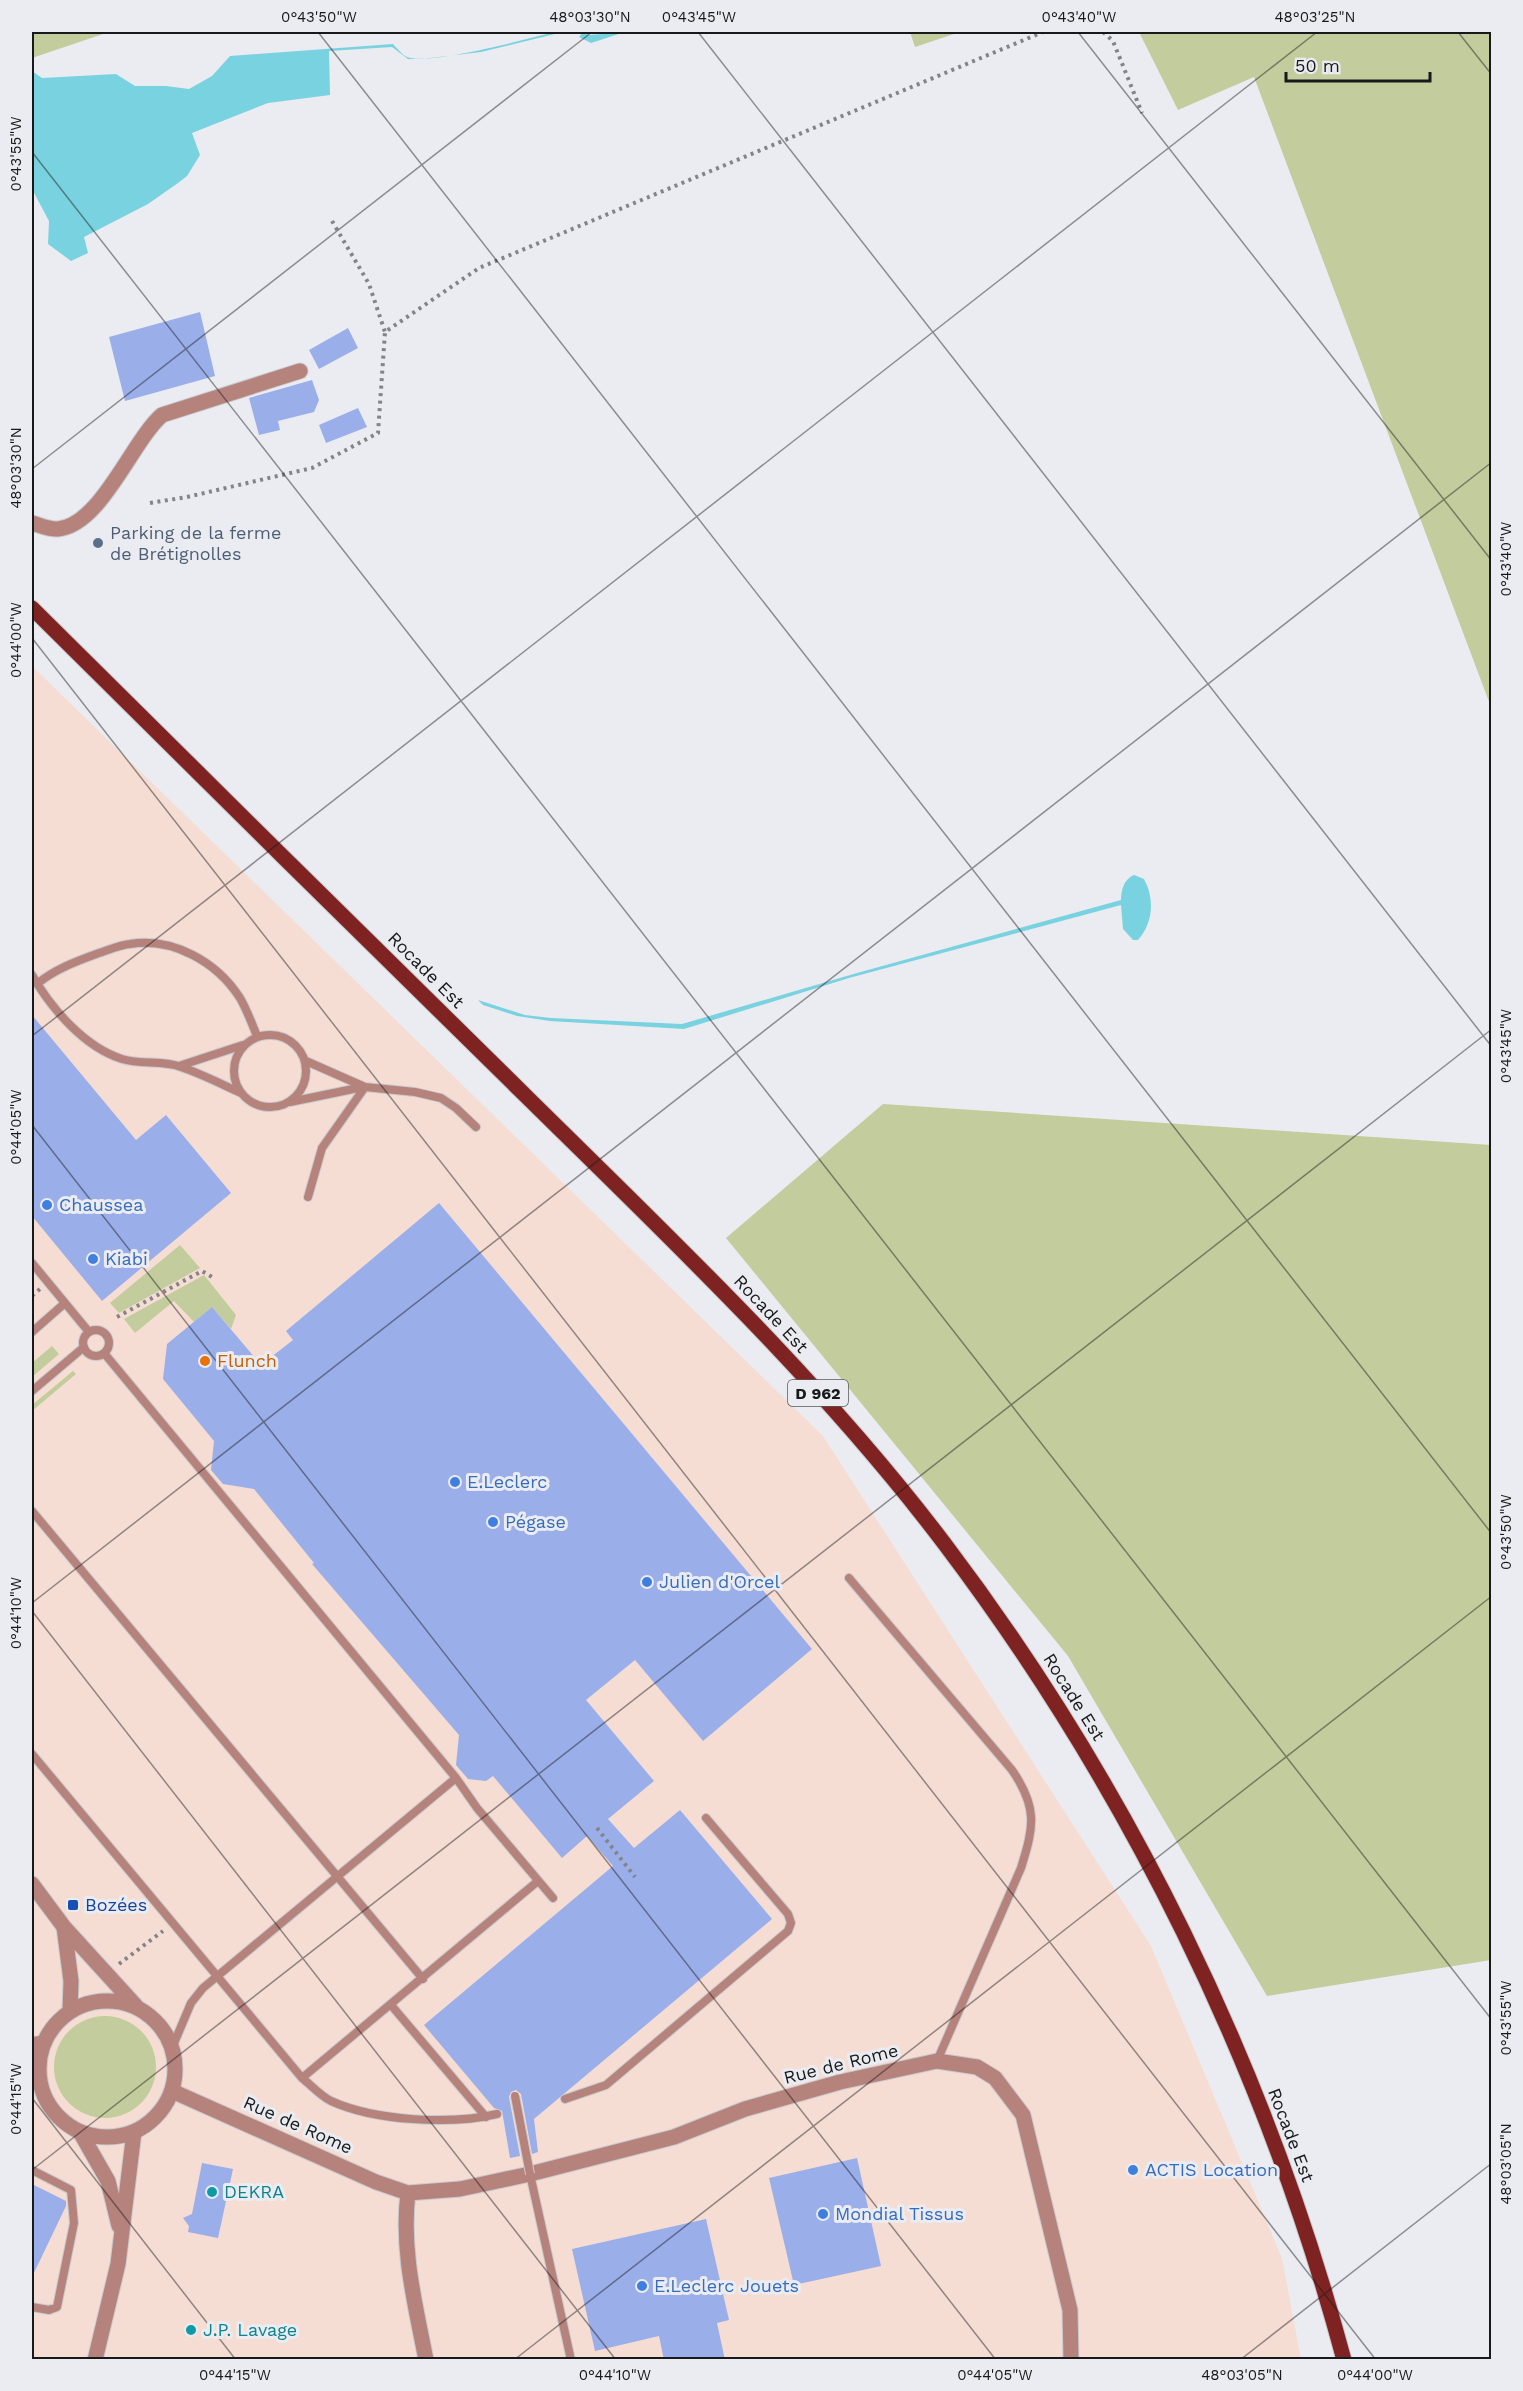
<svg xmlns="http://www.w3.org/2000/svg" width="1523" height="2391" font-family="'Work Sans',sans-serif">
  <rect width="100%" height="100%" fill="#ebecf1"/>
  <!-- commercial -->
  <path fill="#f5ddd3" d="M32 666 823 1436 1151 1946 1282 2258 1301 2359H32Z"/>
  <!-- green -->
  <path fill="#c3cc9c" d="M32 32H109L32 58Z
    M910 32H960L915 47Z
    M1139 32H1491V707L1254 77 1178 110Z
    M883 1104 1491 1145V1960L1267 1996 1068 1656 726 1238Z
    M180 1245 200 1268 119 1313 110 1303Z
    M204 1275 236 1315 231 1329 212 1307 194 1322 174 1301 135 1333 124 1319Z
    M52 1346 59 1354 32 1377V1363Z
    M73 1371 76 1374 32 1411V1405Z
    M54 2067a51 51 0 1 1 102 0a51 51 0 1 1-102 0Z"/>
  <!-- water -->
  <path fill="#79d2df" d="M555 32H563L481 52 422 59H408L392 47 329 51 330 95 268 103 192 133 200 155 187 176 178 183 148 204 84 237 88 253 71 261 48 244 49 221 32 189V71L42 78 116 74 135 86H166L189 89 212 76 230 56 393 44C397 48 402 55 407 57 428 66 530 38 555 32Z
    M583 32 589 35 625 32 591 43 579 37Z
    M1134 875 1144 879C1155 899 1153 923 1138 940H1133L1123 929 1121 905 849 978 684 1029 550 1021 517 1016 483 1005 478 1000 525 1015 551 1018 682 1024 857 973 1121 900C1121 890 1124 879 1134 875Z"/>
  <!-- building -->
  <path fill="#9aaee9" d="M200 312 215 376 125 401 109 337Z
    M348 328 358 348 319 369 309 350Z
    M312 380 319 400 314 412 278 421 280 430 259 435 249 398Z
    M358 408 367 427 326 443 319 425Z
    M32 1015 136 1140 166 1115 231 1193 102 1301 32 1216Z
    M439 1203 812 1649 703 1741 635 1660 586 1700 654 1781 608 1819 634 1848 680 1810 772 1919 534 2119 538 2152 532 2154 521 2094 516 2090 511 2092 509 2097 520 2156 510 2158 502 2111 494 2108 424 2025 613 1866 587 1836 562 1858 493 1776 486 1781 468 1779 456 1765 459 1735 312 1564 314 1563 254 1489 223 1484 211 1470 214 1441 163 1379 167 1344 212 1307 261 1365 293 1340 286 1331Z
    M857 2158 881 2266 794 2285 769 2178Z
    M202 2163 233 2169 218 2238 188 2232 189 2226 183 2218 192 2214Z
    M32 2184 66 2201V2206L32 2277Z
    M706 2219 729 2320 717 2323 725 2360H664L659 2336 595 2351 572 2249Z"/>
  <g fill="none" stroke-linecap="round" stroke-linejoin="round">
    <defs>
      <path id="service" d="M32 975C51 1008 84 1047 122 1059 141 1065 163 1060 181 1067 202 1074 221 1084 241 1093
        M37 984C55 969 77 961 99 953 109 950 119 945 130 944 173 937 217 962 240 998 247 1010 252 1024 257 1036
        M234 1071a36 36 0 1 1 72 0a36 36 0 1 1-72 0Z
        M306 1061 365 1087 415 1092 441 1098 456 1108 476 1127
        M179 1066 243 1045
        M290 1102 363 1087
        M308 1197 322 1148 365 1087
        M32 1263 89 1332
        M83 1343a13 13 0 1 1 26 0a13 13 0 1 1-26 0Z
        M32 1332 65 1303
        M104 1353 456 1778 203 1988 191 2003 172 2048
        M32 1391 84 1347
        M32 1511 423 1979
        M849 1578 1012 1770C1038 1808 1034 1826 1021 1868L937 2061
        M32 1754 302 2078C311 2085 321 2096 331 2101 375 2121 451 2125 497 2114
        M456 1778 477 1808 553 1898
        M391 2005 486 2117
        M302 2078 538 1881
        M565 2099 606 2085 788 1931 791 1923 788 1914 706 1818
        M32 2170 71 2190 74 2223 57 2307 49 2310 32 2307
        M530 2174 571 2360"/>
      <path id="minor" d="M32 523C39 525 50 530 58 529 101 525 132 441 162 415L300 371
        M32 2045 43 2043
        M32 2074 38 2076
        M172 2091 376 2182 408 2193 460 2189 530 2174 674 2137 745 2109 840 2082 937 2061 977 2067 995 2078 1023 2115 1070 2310 1071 2360
        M408 2193C401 2250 415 2303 426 2360"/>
      <path id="tertiary" d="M32 1884 64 1927 136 2006
        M64 1927 71 1981 70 2011
        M39 2069a68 68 0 1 1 136 0a68 68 0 1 1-136 0Z
        M80 2132 108 2181 119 2226
        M95 2360 118 2264 134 2132"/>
      <path id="primary" d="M32 608C198 773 365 938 532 1102 675 1243 822 1382 944 1543 1128 1786 1265 2065 1344 2360"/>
    </defs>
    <!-- service casing -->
    <use href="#service" stroke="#c9cacf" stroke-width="10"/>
    <!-- minor casing -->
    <use href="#minor" stroke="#c9cacf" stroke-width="17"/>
    <!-- tertiary casing -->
    <use href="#tertiary" stroke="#c9cacf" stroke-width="17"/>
    <!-- primary casing -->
    <use href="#primary" stroke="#c9cacf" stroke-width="17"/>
    <!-- path -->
    <path stroke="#838487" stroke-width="4" stroke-dasharray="3 4.5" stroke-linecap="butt" d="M1103 32 1113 41 1142 113
      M332 221 369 284 385 332
      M150 503 187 497 312 468 378 433 385 332 479 268 1043 32
      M32 1296 40 1289
      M117 1317 202 1271 212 1277
      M597 1828 635 1877
      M119 1964 163 1931"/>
    <!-- service -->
    <use href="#service" stroke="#b6827c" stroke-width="8"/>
    <!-- minor -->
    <use href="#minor" stroke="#b6827c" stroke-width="15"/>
    <!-- tertiary -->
    <use href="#tertiary" stroke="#b6827c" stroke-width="15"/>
    <!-- primary -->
    <use href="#primary" stroke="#7e2321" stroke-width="15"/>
    <defs>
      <path id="service-bridge" d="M515 2096 530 2174"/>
    </defs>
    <!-- service-bridge casing -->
    <use href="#service-bridge" stroke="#c9cacf" stroke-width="10" stroke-linecap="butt"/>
    <!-- service-bridge -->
    <use href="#service-bridge" stroke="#b6827c" stroke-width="8"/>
  </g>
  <!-- ticks -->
  <path fill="none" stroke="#18191a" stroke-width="1.5" stroke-opacity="0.45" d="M318 32 1492 1534M698 32 1492 1047M1078 32 1492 561M1458 32 1492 75M32 152 1492 2020M32 469 592 32M32 638 1376 2360M32 1036 1317 32M32 1125 996 2360M32 1603 1492 462M32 1611 616 2360M32 2098 236 2360M32 2170 1492 1029M514 2360 1492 1596M1240 2360 1492 2163"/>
  <!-- markers -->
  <circle fill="#5c6f8a" stroke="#ebecf1" stroke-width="2" cx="98" cy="543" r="6"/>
  <g fill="#3f7fe0" stroke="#ebecf1" stroke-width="2">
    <circle cx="47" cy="1205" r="6"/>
    <circle cx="93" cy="1259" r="6"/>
    <circle cx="455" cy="1482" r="6"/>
    <circle cx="493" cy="1522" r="6"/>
    <circle cx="647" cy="1582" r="6"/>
    <circle cx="1133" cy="2170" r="6"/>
    <circle cx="823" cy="2214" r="6"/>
    <circle cx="642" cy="2286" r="6"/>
  </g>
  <circle fill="#e8710a" stroke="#ebecf1" stroke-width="2" cx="205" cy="1361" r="6"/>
  <rect fill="#1a4fb4" stroke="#ebecf1" stroke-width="2" x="67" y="1899" width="12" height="12" rx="3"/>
  <g fill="#0f9aa8" stroke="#ebecf1" stroke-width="2">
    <circle cx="212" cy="2192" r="6"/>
    <circle cx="191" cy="2330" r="6"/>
  </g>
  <g text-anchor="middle" stroke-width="6" stroke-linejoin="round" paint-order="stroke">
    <!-- shield labels -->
    <rect fill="#ebecf1" stroke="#57585a" stroke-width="1.5" x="788" y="1380" width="60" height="26" rx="4.5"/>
    <g font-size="16" font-weight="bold" fill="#18191a">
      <text x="818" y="1399">D 962</text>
    </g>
    <!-- service labels -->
    <g font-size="18" fill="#4e5e75" stroke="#ebecf1" text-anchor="start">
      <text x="110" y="539">Parking de la ferme<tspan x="110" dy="21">de Brétignolles</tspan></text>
    </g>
    <!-- street labels -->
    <g font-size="18" fill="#18191a" stroke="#ebecf1">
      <text transform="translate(426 970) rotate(45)" y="6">Rocade Est</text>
      <text transform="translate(771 1314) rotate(47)" y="6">Rocade Est</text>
      <text transform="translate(1074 1697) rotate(58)" y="6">Rocade Est</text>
      <text transform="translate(841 2064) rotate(-14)" y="6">Rue de Rome</text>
      <text transform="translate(298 2125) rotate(24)" y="6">Rue de Rome</text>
      <text transform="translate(1291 2135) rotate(69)" y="6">Rocade Est</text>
    </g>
    <!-- shop labels -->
    <g font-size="18" fill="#366cbe" stroke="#ebecf1" text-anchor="start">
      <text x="59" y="1211">Chaussea</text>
      <text x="105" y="1265">Kiabi</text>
      <text x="467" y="1488">E.Leclerc</text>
      <text x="505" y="1528">Pégase</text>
      <text x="659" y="1588">Julien d'Orcel</text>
      <text x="1145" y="2176">ACTIS Location</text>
      <text x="835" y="2220">Mondial Tissus</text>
      <text x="654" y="2292">E.Leclerc Jouets</text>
    </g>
    <!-- food labels -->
    <g font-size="18" fill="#c56008" stroke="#ebecf1" text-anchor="start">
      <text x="217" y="1367">Flunch</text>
    </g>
    <!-- transit labels -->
    <g font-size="18" fill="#164399" stroke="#ebecf1" text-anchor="start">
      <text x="85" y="1911">Bozées</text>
    </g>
    <!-- culture labels -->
    <g font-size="18" fill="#0d838f" stroke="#ebecf1" text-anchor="start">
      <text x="224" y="2198">DEKRA</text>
      <text x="203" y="2336">J.P. Lavage</text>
    </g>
  </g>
  <!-- border -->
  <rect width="1523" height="2391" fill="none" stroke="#ebecf1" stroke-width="66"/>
  <!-- scale -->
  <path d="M1286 72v9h144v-9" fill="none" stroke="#18191a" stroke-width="3"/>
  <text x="1295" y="72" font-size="18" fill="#18191a" stroke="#ebecf1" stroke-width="4.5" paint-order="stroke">50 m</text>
  <rect x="33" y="33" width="1457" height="2325" fill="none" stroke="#18191a" stroke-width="2"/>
  <g font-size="15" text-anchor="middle" fill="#18191a">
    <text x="319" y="22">0°43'50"W</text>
    <text x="590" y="22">48°03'30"N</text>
    <text x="699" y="22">0°43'45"W</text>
    <text x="1079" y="22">0°43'40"W</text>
    <text x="1315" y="22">48°03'25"N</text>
    <text transform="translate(16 154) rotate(-90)" y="5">0°43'55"W</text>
    <text transform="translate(16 468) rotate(-90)" y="5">48°03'30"N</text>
    <text transform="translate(1506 559) rotate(-90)" y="5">0°43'40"W</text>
    <text transform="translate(16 640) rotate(-90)" y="5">0°44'00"W</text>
    <text transform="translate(1506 1046) rotate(-90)" y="5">0°43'45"W</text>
    <text transform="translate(16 1127) rotate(-90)" y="5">0°44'05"W</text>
    <text transform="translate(1506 1532) rotate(-90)" y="5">0°43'50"W</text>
    <text transform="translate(16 1613) rotate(-90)" y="5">0°44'10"W</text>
    <text transform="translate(1506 2018) rotate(-90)" y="5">0°43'55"W</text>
    <text transform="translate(16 2099) rotate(-90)" y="5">0°44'15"W</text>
    <text transform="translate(1506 2164) rotate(-90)" y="5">48°03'05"N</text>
    <text x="235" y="2380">0°44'15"W</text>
    <text x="615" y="2380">0°44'10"W</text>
    <text x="995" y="2380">0°44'05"W</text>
    <text x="1242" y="2380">48°03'05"N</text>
    <text x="1375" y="2380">0°44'00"W</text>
  </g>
</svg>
